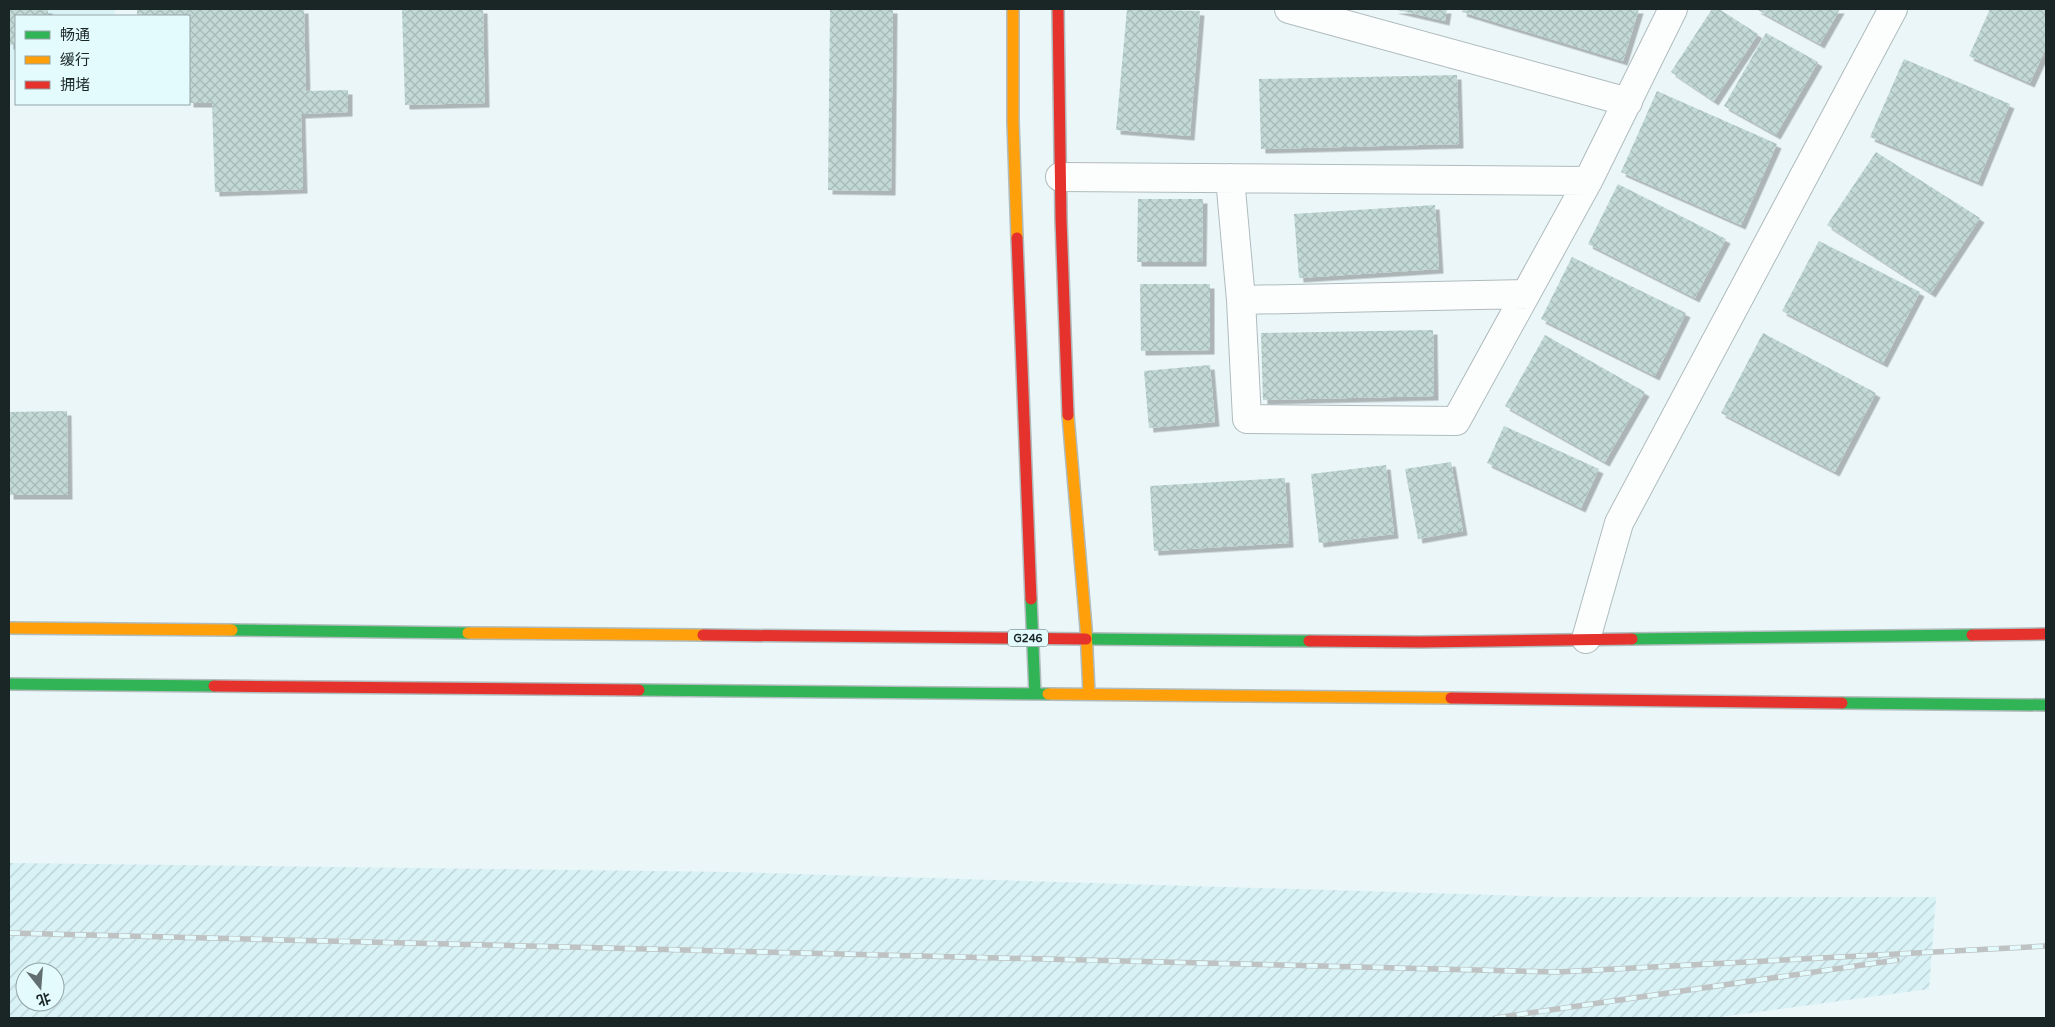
<svg xmlns="http://www.w3.org/2000/svg" width="2055" height="1027" font-family="'Varela Round','Noto Sans SC',sans-serif">
  <defs>
    <pattern id="industrial-furrows" width="10" height="10" patternUnits="userSpaceOnUse" patternTransform="scale(1.25)"><rect width="10" height="10" fill="#d8f2f6"/><path d="M-1 1l2-2M0 10L10 0M9 11l2-2" fill="none" stroke="#b9cfd3"/></pattern>
    <pattern id="building-cross-hatch" width="8" height="8" patternUnits="userSpaceOnUse" patternTransform="scale(1.25)"><rect width="8" height="8" fill="#c2d9d5"/><path d="M0 0l8 8M0 8l8-8" fill="none" stroke="#a6bab7"/></pattern>
    <filter id="shadow"><feDropShadow dx="4.5" dy="4.5" stdDeviation="0" flood-color="#0004"/></filter>
  </defs>
  <rect width="100%" height="100%" fill="#eaf6f8"/>
  <!-- built -->
  <path fill="#d8f2f6" d="M9 9H115V16H16V80H9Z"/>
  <!-- industrial -->
  <path fill="url(#industrial-furrows)" fill-rule="evenodd" d="M9 863 730 872 1555 897H1936L1929 989 1713 1018H9ZM25 972H55V1002H25Z"/>
  <!-- building -->
  <path fill="url(#building-cross-hatch)" filter="url(#shadow)" d="M9 9H48V16H16V45H9Z
    M137 9H304L306 91 348 90V112L301 114 303 189 215 192 212 103H189V16H137Z
    M402 9H483L485 103 405 105Z
    M830 9H893L891 191 828 190Z
    M1127 9 1200 11 1190 136 1116 130Z
    M1393 9H1447L1445 21Z
    M1463 9H1639L1623 61 1462 12Z
    M1712 9H1719L1758 34 1714 101 1671 72Z
    M1756 9H1840L1820 44Z
    M1990 9H2046V48L2030 83 1969 56Z
    M1766 33 1818 62 1776 135 1724 106Z
    M1904 59 2010 104 1978 182 1870 137Z
    M1457 75 1459 144 1261 149 1259 79Z
    M1657 91 1777 144 1741 225 1621 172Z
    M1876 152 1980 218 1931 293 1827 225Z
    M1618 184 1726 239 1695 298 1588 244Z
    M1138 199H1203L1202 262H1137Z
    M1435 205 1439 269 1299 278 1294 214Z
    M1819 241 1920 292 1883 363 1782 311Z
    M1572 257 1686 313 1655 376 1541 319Z
    M1140 284H1210V350L1141 351Z
    M1433 330 1434 396 1263 400 1261 333Z
    M1763 333 1876 393 1835 472 1721 413Z
    M1545 335 1645 392 1605 462 1505 406Z
    M1210 365 1215 422 1149 428 1144 371Z
    M67 411 68 495H9V412Z
    M1504 426 1599 469 1581 508 1487 463Z
    M1451 462 1463 531 1418 539 1405 469Z
    M1386 465 1394 534 1319 543 1311 474Z
    M1285 478 1289 543 1154 551 1150 486Z"/>
  <g fill="none" stroke-linecap="round" stroke-linejoin="round">
    <defs>
      <path id="street" d="M1289 9 1628 102
        M1060 177 1588 181
        M1230 178 1241 300 1247 419 1456 421 1588 181 1673 9
        M1241 300 1526 294
        M1586 639 1619 523 1893 9"/>
      <path id="fast" d="M1031 599 1035 694
        M232 630 468 633
        M1086 639 1309 641
        M1632 639 1972 635
        M9 684 214 686
        M639 690 1048 694
        M1842 703 2046 705"/>
      <path id="slow" d="M1013 9V122L1017 238
        M1068 415 1086 628 1089 694
        M9 628 232 630
        M468 633 703 635
        M1048 694 1451 698"/>
      <path id="jam" d="M1058 9 1061 219 1068 415
        M1017 238 1031 599
        M703 635 1086 639
        M1972 635 2046 634
        M1309 641 1421 642 1632 639
        M214 686 639 690
        M1451 698 1842 703"/>
    </defs>
    <!-- street casing -->
    <use href="#street" stroke="#b0bbbc" stroke-width="30"/>
    <!-- fast casing -->
    <use href="#fast" stroke="#b0bbbc" stroke-width="14"/>
    <!-- slow casing -->
    <use href="#slow" stroke="#b0bbbc" stroke-width="14"/>
    <!-- jam casing -->
    <use href="#jam" stroke="#b0bbbc" stroke-width="14"/>
    <!-- street -->
    <use href="#street" stroke="#fcfefe" stroke-width="28"/>
    <!-- fast -->
    <use href="#fast" stroke="#30b455" stroke-width="11"/>
    <!-- slow -->
    <use href="#slow" stroke="#ff9f0a" stroke-width="11"/>
    <!-- jam -->
    <use href="#jam" stroke="#e5322d" stroke-width="11"/>
    <defs>
      <path id="rail" d="M9 933 1558 972 2046 946
        M1495 1018 1897 960"/>
    </defs>
    <!-- rail casing -->
    <use href="#rail" stroke="#bfc2c2" stroke-width="5.5"/>
    <!-- rail -->
    <use href="#rail" stroke="#e4fbfe" stroke-width="4" stroke-dasharray="11" stroke-linecap="butt"/>
  </g>
  <g text-anchor="middle" stroke-width="4" stroke-linejoin="round" paint-order="stroke">
    <!-- shield labels -->
    <rect fill="#e4fbfe" stroke="#576567" stroke-width="1" x="1008" y="629.5" width="40" height="17" rx="4"/>
    <g font-size="11" font-weight="bold" fill="#1a2526">
      <text x="1028" y="642">G246</text>
    </g>
  </g>
  <!-- border -->
  <rect width="2055" height="1027" fill="none" stroke="#1a2526" stroke-width="20"/>
  <!-- legend -->
  <rect x="15" y="15" width="175" height="90" fill="#e4fbfe" stroke="#93a5a8"/>
  <rect x="25" y="31" width="25" height="8" fill="#30b455" stroke="#93a5a8"/>
  <text x="60" y="40" font-size="15" fill="#1a2526">畅通</text>
  <rect x="25" y="56" width="25" height="8" fill="#ff9f0a" stroke="#93a5a8"/>
  <text x="60" y="65" font-size="15" fill="#1a2526">缓行</text>
  <rect x="25" y="81" width="25" height="8" fill="#e5322d" stroke="#93a5a8"/>
  <text x="60" y="90" font-size="15" fill="#1a2526">拥堵</text>
  <!-- north arrow -->
  <g transform="translate(40 987) rotate(163)"><circle r="24" fill="#e4fbfe" stroke="#93a5a8"/>
  <path d="M0-4L9 19L0 12L-9 19Z" fill="#636e70"/>
  <text y="-8" font-size="14" font-weight="bold" text-anchor="middle" fill="#1a2526">北</text>
  </g>
</svg>
